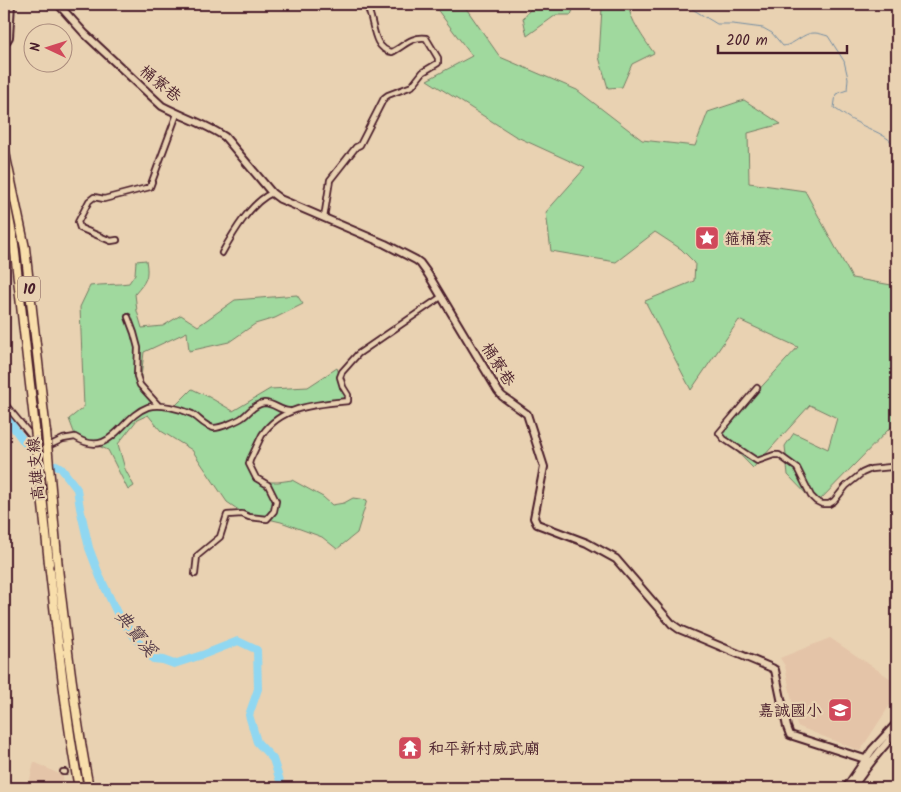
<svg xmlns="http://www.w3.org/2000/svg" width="901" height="792" font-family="Kalam,'LXGW WenKai TC',sans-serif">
  <rect width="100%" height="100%" fill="#e9d2b2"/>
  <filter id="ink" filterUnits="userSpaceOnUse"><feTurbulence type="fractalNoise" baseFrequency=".02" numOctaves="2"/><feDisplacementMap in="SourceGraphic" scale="10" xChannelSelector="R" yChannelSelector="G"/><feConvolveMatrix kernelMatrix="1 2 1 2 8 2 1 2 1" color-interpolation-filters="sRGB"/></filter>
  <g filter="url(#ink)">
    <!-- built -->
    <path fill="#e4c4a8" d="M830 638 897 683V694L860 751 797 726 785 666 780 658Z
      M34 762 63 776 64 788H28Z"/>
    <!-- green -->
    <path fill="#a0d99e" stroke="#757c64" d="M433 4H463L500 57 577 90 642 140 695 146 708 112 744 100 781 124 748 133 749 183 805 191 852 278 897 286V425L892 426 816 504 788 475 785 446 794 433 828 449 837 418 810 405 753 468 719 433 798 347 739 320 691 390 645 301 694 281 695 263 681 249 655 232 616 262 551 251 546 212 585 168 515 136 427 80 472 56Z
      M535 4H575L571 15H556L527 36 523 18Z
      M604 4H628C629 18 645 41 654 53L632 64 622 87 608 88 599 57 602 8Z
      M146 260C149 278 146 281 135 294L137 311 142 328 163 326 181 315 198 326 235 300 297 295 303 304 275 318 255 324 229 342 189 351 187 332 144 352 141 377 145 391 171 410 192 389 209 397 233 411 270 389 308 387 337 368 347 396 337 405 312 407 277 417 260 432 252 453 250 468 260 482H278L292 480 323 497 332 505 344 503 353 498 367 500 357 533 337 549 322 537 281 522 243 513 227 502 192 450 161 431 148 415 137 420 118 444 125 469 134 486 128 490 108 450 84 440 75 435 69 419 84 407 80 307 90 286C103 284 116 285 129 283L135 274 136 261Z"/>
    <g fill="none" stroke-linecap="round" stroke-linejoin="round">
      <!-- stream -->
      <path stroke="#748da2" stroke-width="1" d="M684 4 717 24H733L763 28 772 33 783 46C795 45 803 32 815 33 819 33 824 35 828 36L844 61 848 78 847 90 836 94 834 108C842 113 849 119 858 123 872 131 887 134 897 148
        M28 445 34 449
        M51 461 56 465"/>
      <!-- river -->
      <path stroke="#90d7f1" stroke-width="8" d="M4 417 8 420 25 443 28 445
        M56 465 61 468 77 489 80 508 89 548 100 577 118 615 137 640 153 659 163 660 174 664 205 654 238 641 257 650 258 689 249 715 257 742 273 759 282 787 316 788"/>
      <defs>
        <path id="street" d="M324 218 330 180 356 147 360 145 384 98 388 95 412 86 423 72 438 63V58L426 38C411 36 403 47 392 52 371 49 375 19 366 4
          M117 240 111 241 80 228 78 222 89 201 94 197 104 199 150 187 177 114
          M222 253C233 233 251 202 272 193
          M128 317 134 333 138 348 137 376 140 385 158 405
          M757 388 719 433 724 439 757 461 774 455H779L797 468 811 496 816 501 822 504H829L834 501 846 486 862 473 871 469 891 467 897 464
          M4 403 42 449 63 439 75 437C111 460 120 417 148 407 159 403 181 409 192 414 199 418 205 427 214 428 220 428 238 421 243 417 250 412 254 404 264 403 274 403 280 411 289 411
          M195 574 197 556 220 537 227 515 242 514 249 517 267 519 274 511 276 501 268 485 256 478 249 464 250 460C254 452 258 443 262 435 281 406 317 404 348 401V395L343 387 340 377 342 372 358 354 441 297
          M63 772H65"/>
        <path id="secondary" d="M58 4 85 34 162 106C183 117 206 124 225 137L272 193 280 199 385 244 416 260 420 263 428 274 498 391 502 396 527 414 544 467 534 518 537 524 587 543 616 559 672 624 679 629 772 668 775 670 787 727 790 735 871 761
          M4 45 9 37 11 4
          M846 788 872 750 897 723
          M852 788C866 768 880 749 897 732"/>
        <path id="highway" d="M4 148 25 248 46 432
          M4 193 14 244 35 428
          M49 563C58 638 65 714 79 788
          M58 568C66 641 75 715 89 788"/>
      </defs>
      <!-- street casing -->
      <use href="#street" stroke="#4a1f2b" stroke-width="8"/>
      <!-- secondary casing -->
      <use href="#secondary" stroke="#4a1f2b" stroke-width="10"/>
      <!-- highway casing -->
      <use href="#highway" stroke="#4a1f2b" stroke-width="11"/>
      <!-- street -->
      <use href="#street" stroke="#e9d2b2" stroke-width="4.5"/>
      <!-- secondary -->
      <use href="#secondary" stroke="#e9d2b2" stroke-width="6"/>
      <!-- highway -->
      <use href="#highway" stroke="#f8deab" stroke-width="8"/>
      <defs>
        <path id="highway-bridge" d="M35 428 49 563
          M46 432 58 568"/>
      </defs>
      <!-- highway-bridge casing -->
      <use href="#highway-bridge" stroke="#4a1f2b" stroke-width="11" stroke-linecap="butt"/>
      <!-- highway-bridge -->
      <use href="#highway-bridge" stroke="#f8deab" stroke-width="8"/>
    </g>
  </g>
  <!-- icons -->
  <defs>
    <symbol id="sight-square" viewBox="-11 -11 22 22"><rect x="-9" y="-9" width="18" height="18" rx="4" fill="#d1495b" stroke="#e9d2b2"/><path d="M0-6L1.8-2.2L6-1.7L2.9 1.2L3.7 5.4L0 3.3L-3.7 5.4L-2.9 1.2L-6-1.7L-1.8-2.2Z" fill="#fff"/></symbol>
    <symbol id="school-square" viewBox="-11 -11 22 22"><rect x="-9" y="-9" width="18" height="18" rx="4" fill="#d1495b" stroke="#e9d2b2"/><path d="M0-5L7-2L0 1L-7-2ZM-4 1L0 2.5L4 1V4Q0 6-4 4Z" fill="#fff"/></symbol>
    <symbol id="temple-square" viewBox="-11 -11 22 22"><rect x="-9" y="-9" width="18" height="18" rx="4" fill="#d1495b" stroke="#e9d2b2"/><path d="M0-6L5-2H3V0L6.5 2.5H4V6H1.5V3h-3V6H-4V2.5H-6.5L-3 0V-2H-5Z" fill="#fff"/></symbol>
  </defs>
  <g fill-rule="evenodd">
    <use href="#sight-square" x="693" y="224" width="28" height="28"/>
    <use href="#school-square" x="826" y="696" width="28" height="28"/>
    <use href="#temple-square" x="396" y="734" width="28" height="28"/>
  </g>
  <g text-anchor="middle" stroke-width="4.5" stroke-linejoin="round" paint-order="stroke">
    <!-- shield labels -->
    <rect fill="#e9d2b2" stroke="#7a5554" stroke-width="1" x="18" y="276.5" width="22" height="25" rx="4"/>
    <g font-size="15" font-weight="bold" fill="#4a1f2b">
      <text x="29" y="294">10</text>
    </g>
    <!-- street labels -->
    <g font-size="16" fill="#4a1f2b" stroke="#e9d2b2">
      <text transform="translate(161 83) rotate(39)" y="6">桶寮巷</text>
      <text transform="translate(499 364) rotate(57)" y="6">桶寮巷</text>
      <text transform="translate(35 469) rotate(-95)" y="6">高雄支線</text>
    </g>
    <!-- poi labels -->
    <g font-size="16" fill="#4a1f2b" stroke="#e9d2b2" text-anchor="start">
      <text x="724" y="244">箍桶寮</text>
      <text x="822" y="716" text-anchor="end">嘉誠國小</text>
      <text x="428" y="754">和平新村威武廟</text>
    </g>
    <!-- water labels -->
    <g font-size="18" font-style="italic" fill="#543b49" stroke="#e9d2b2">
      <text transform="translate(136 633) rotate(51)" y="6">典寶溪</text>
    </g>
  </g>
  <!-- margin -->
  <rect width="901" height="792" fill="none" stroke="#e9d2b2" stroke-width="20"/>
  <rect x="10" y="10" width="881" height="772" fill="none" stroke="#4a1f2b" stroke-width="2" filter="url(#ink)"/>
  <!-- north arrow -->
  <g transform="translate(48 48) rotate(274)"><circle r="24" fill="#e9d2b2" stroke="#a98a7c"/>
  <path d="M0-4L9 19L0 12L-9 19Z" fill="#d1495b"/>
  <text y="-8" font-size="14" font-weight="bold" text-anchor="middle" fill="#4a1f2b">N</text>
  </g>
  <!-- scale -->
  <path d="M718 45v8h129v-8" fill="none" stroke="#4a1f2b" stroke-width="2.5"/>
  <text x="726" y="45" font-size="15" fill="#4a1f2b" stroke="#e9d2b2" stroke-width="4" paint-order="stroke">200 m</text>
</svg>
